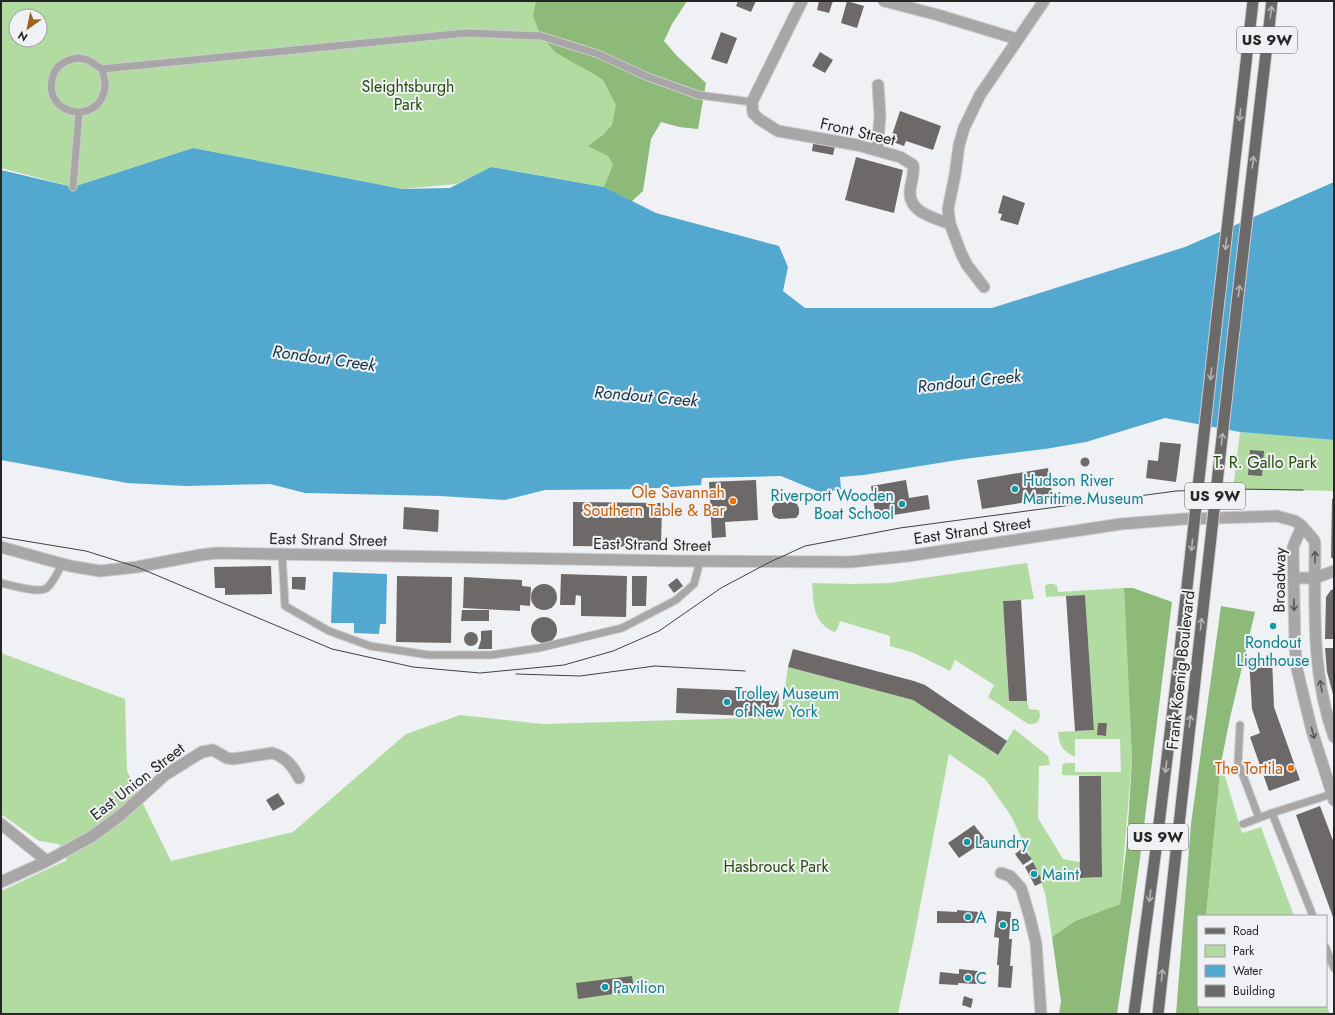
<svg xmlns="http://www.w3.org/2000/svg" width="1335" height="1015" font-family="Jost,sans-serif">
  <rect width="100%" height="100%" fill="#f0f1f4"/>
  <!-- green -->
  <path fill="#b2dba1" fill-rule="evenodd" d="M1 1H651L648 77 632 201 604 187 492 167 457 184 402 189 193 148 73 187 1 168ZM16 16H40V40H16Z
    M1240 432 1334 440V491L1233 489Z
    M1027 563 1034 599 1003 601 1009 701H1027L1029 709 1039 710 1040 716 1038 722 1033 724H1028L988 697 994 685 955 660 950 671 914 653 890 646V636L840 621 837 630 834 632C812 621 814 605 812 583L853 584 889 583Z
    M1048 584H1054L1057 586 1058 592 1124 588 1132 758 1120 904 1075 921 1052 937 1045 893 1035 866 1011 816 986 780 949 754 914 938 898 1014H1V891L67 860 59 844 39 841 1 814V653L125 699 127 771 171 861 293 832 406 734 460 715 543 724 781 717 788 667 913 700 998 755 1014 729 1048 756 1050 765 1039 766 1038 818 1063 859 1080 862V878L1102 877 1101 776 1062 775V765L1066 763H1075V772H1121L1120 739H1075V757C1062 750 1060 747 1058 732L1094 730 1085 595 1046 597 1045 586ZM1098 723H1107L1106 736 1098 735Z
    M1221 763 1242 833 1261 827 1294 916H1206Z
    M1326 1004 1330 1014H1199V1006H1326Z"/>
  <!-- forest -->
  <path fill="#8db979" d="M536 1H687L672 24 664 41 677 56 706 83 698 129 679 127 661 122 651 139 643 191 632 201 604 187 613 165 608 156 588 146 603 135 612 125 616 105 603 80 591 72 572 62 555 52 541 36 533 16Z
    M1124 588H1133L1172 602 1139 866 1117 1014H1059L1061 1001 1052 937 1075 921 1120 904 1127 842 1132 759Z
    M1221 606 1255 612 1230 718 1221 763 1206 916H1198L1199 1014H1176L1191 824Z"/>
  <!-- water -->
  <path fill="#53a8cf" d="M193 148 402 189 450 188 491 167 604 187 656 213 779 246 788 267 783 291 805 308H992L1185 247 1334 182V440L1240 432 1165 418 1086 442 1045 449 964 459 864 475 840 477 841 489 822 493 781 476 702 478 701 485 641 489 545 490 505 500 440 496 305 493 270 484 186 486 127 483 1 460V170L73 187Z
    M333 572 387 574 386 624H380L379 634 354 633V623H331Z"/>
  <!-- building -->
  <path fill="#6c6968" d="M738 1H756L751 12 736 6Z
    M819 1H833L829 13 817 10Z
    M847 1 864 6 857 28 841 23Z
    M721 32 737 38 727 64 711 59Z
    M820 52 833 60 825 73 812 66Z
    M900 111 941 126 933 150 906 141 904 146 890 141Z
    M814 138 836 142 833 155 812 151Z
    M856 157 903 170 894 213 845 200Z
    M1003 195 1025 203 1018 225 1000 220 1002 214 998 213Z
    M1160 442 1181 444 1176 482 1146 478 1148 460 1158 461Z
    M1250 450 1264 451 1262 476 1248 475Z
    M1080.5 462a4.5 4.5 0 1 1 9 0a4.5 4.5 0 1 1-9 0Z
    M1048 468 1053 498 982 509 977 480Z
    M756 480 758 520 725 522 726 537 712 538 709 482Z
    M906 480 909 498 928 495 930 509 876 518 871 486Z
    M1332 499H1334V560L1331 557Z
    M573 502 662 503 661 547 573 546Z
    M781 502H791L797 504 799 508V514L796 518 779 519 774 517 772 512V507L775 503Z
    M404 507 439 510 438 532 403 529Z
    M271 566 272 594 225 595V588H215L214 567Z
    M561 574 627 576 626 617 581 616V596L576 595 575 605H560Z
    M397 576 452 577 451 643 396 642Z
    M632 576H647L646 606H632Z
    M292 577H306L305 590 292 589Z
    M464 577 522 580V586L531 587 530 606 520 605V611L463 608Z
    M677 578 683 586 674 593 668 585Z
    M531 597a13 13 0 1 1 26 0a13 13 0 1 1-26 0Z
    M1334 589V639H1325L1326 597 1331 590Z
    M1085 595 1094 730 1075 731 1066 596Z
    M1021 600 1027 701H1009L1003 601Z
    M462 610H489V621H461Z
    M531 630a13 13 0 1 1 26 0a13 13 0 1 1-26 0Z
    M492 630V649H478L481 640V631Z
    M464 639a7 7 0 1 1 14 0a7 7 0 1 1-14 0Z
    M1325 648H1334V698L1327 672Z
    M793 649 914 681 925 685 1007 741 998 755 913 700 788 667Z
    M1272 658 1274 707 1300 780 1269 791 1250 737 1260 733 1252 709 1249 659Z
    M677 688 779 692 778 717 676 713Z
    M1098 723H1107L1106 736 1097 735Z
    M1079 776H1101L1102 877 1080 878Z
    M278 793 285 804 273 811 266 800Z
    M1320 806 1334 843V920L1296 815Z
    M974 825 986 840 959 858 948 843Z
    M1023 848 1032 859 1023 865 1015 854Z
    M1033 862 1043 882 1035 886 1025 867Z
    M957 910 979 912 978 923H937V911L957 912Z
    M997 911 1011 912 1009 939H1012L1010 966H1013L1011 988 998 987 999 965H997L999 938 994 937Z
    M959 969 978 971 977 984 958 983V985L939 984 940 972 959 974Z
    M632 976 634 991 578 999 576 983Z
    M964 996 973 999 971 1008 962 1005Z"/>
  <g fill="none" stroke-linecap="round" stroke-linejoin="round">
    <defs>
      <path id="service" d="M78 58 88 60 102 69C103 74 106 81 105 87 101 125 45 117 52 80 54 66 65 60 78 58Z
        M102 69 466 33 541 36 598 54 648 77 698 95 752 102
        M73 187 79 112
        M282 554 285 606 329 631 370 646 429 655H491L539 648 622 628 676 600 694 584 700 561
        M1 583C11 585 39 594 47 588 54 581 58 572 62 564
        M1240 725 1238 762 1259 818 1272 813
        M1243 824 1259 818
        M1313 916 1272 813 1332 794
        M1326 948 1334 968"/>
      <path id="minor" d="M802 1 752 102 753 113 759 119 778 131 857 145 900 157 913 165C915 175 910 183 910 193 910 213 935 218 950 224
        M884 1 938 15 1017 39
        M877 150 880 116 878 85
        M984 287 967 265 961 253 950 224 948 209 955 175 959 145 964 128 980 95 1044 1
        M1294 578H1315L1334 571
        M1 824 47 861 91 837 121 815 165 775 202 752 213 750 227 758 233 759 272 753C285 756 293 766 299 778
        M1001 873 1010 876 1021 888 1030 918 1036 943 1041 1014
        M1 882 47 861"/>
      <path id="tertiary" d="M1302 526 1293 547 1295 647 1297 669 1312 731 1334 800
        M1 547 70 566 100 571 137 567 200 555 217 553 678 561 850 562 908 556 1121 524 1184 519 1277 516 1295 521 1302 526 1314 540 1315 543C1315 610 1311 673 1334 737"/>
      <path id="primary" d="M1234 330 1272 1
        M1215 335 1253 1
        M1134 1014 1156 849 1179 659
        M1158 1014 1197 663"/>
    </defs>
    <!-- service casing -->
    <use href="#service" stroke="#cccccf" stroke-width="9"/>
    <!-- minor casing -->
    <use href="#minor" stroke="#cccccf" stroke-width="13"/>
    <!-- tertiary casing -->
    <use href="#tertiary" stroke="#cccccf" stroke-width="13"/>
    <!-- primary casing -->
    <use href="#primary" stroke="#cccccf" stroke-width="13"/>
    <!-- service -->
    <use href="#service" stroke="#a8a6a6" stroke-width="7"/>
    <!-- minor -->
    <use href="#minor" stroke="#a8a6a6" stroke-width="11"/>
    <!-- tertiary -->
    <use href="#tertiary" stroke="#a8a6a6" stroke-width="11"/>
    <!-- primary -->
    <use href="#primary" stroke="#6c6969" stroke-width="11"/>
    <!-- tram -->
    <path stroke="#424244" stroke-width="1" d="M1 537 86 551 137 567 332 649 413 667 480 673 564 665 613 651 659 631 721 588 770 562 805 546 900 528 1176 491 1233 489 1303 490
      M516 674 580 676 655 666 745 671"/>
    <defs>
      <path id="primary-bridge" d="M1179 659 1215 335
        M1197 663 1234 330"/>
    </defs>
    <!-- primary-bridge casing -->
    <use href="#primary-bridge" stroke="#cccccf" stroke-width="13" stroke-linecap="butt"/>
    <!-- primary-bridge -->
    <use href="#primary-bridge" stroke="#6c6969" stroke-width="11"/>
  </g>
  <!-- one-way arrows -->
  <defs><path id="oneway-shaft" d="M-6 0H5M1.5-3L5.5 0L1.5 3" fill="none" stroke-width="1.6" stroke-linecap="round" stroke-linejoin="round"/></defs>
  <g stroke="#b5b4b5">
    <use href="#oneway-shaft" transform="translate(1271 12) rotate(-83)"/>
    <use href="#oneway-shaft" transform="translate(1240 115) rotate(96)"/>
    <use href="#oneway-shaft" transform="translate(1253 162) rotate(-83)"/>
    <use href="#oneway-shaft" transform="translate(1226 244) rotate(96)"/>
    <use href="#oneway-shaft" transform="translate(1239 291) rotate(-83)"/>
    <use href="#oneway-shaft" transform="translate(1211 374) rotate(96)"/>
    <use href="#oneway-shaft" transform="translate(1222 439) rotate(-84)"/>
    <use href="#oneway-shaft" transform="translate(1192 545) rotate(96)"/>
    <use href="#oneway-shaft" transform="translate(1201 624) rotate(-84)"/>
    <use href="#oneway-shaft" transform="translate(1190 721) rotate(-83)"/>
    <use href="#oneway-shaft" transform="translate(1166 767) rotate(97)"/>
    <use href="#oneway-shaft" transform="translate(1150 896) rotate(98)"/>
    <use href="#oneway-shaft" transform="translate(1162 975) rotate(-84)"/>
  </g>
  <g stroke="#5a595a">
    <use href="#oneway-shaft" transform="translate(1315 557) rotate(-90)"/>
    <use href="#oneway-shaft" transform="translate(1294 605) rotate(89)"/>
    <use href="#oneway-shaft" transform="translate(1321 686) rotate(-99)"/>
    <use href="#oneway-shaft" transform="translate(1313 733) rotate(74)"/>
  </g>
  <!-- markers -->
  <g fill="#0f9aa8" stroke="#f0f1f4" stroke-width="1.5">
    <circle cx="1015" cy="489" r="4"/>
    <circle cx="902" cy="504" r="4"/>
    <circle cx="1273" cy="626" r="4"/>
    <circle cx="727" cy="702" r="4"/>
    <circle cx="967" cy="842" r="4"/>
    <circle cx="1034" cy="874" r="4"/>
    <circle cx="968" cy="917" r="4"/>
    <circle cx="1003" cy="925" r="4"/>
    <circle cx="968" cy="978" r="4"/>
    <circle cx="605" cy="987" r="4"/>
  </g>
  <g fill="#e8710a" stroke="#f0f1f4" stroke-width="1.5">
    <circle cx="733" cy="501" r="4"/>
    <circle cx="1291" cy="768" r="4"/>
  </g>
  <g text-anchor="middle" stroke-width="4" stroke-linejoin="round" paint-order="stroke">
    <!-- shield labels -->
    <g fill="#f0f1f4" stroke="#636364" stroke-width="1">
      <rect x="1237" y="27" width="60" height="26" rx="3"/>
      <rect x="1185" y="483" width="60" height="26" rx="3"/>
      <rect x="1128" y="824" width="60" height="26" rx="3"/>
    </g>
    <g font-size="15" font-weight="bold" fill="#262627">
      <text x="1267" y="45">US 9W</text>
      <text x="1215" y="501">US 9W</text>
      <text x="1158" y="842">US 9W</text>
    </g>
    <!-- park labels -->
    <g font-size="16" fill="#234b08" stroke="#f0f1f4">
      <text x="408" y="92">Sleightsburgh<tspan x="408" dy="18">Park</tspan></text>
      <text x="1265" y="468">T. R. Gallo Park</text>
      <text x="776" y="872">Hasbrouck Park</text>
    </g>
    <!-- street labels -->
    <g font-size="16" fill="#262627" stroke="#f0f1f4">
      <text transform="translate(858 131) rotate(13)" y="6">Front Street</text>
      <text transform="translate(972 530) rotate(-8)" y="6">East Strand Street</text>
      <text transform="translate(328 539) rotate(1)" y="6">East Strand Street</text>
      <text transform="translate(652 544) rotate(1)" y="6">East Strand Street</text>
      <text transform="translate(1279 580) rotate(-89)" y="6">Broadway</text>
      <text transform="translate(1180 670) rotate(-84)" y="6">Frank Koenig Boulevard</text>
      <text transform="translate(137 781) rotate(-38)" y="6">East Union Street</text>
    </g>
    <!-- culture labels -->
    <g font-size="16" fill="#0d838f" stroke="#f0f1f4" text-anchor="start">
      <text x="1023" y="486">Hudson River<tspan x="1023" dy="18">Maritime Museum</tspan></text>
      <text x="894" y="501" text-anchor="end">Riverport Wooden<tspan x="894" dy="18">Boat School</tspan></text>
      <text x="1273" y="648" text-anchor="middle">Rondout<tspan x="1273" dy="18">Lighthouse</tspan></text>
      <text x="735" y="699">Trolley Museum<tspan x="735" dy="18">of New York</tspan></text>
      <text x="975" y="848">Laundry</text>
      <text x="1042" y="880">Maint</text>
      <text x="976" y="923">A</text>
      <text x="1011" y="931">B</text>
      <text x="976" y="984">C</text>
      <text x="613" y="993">Pavilion</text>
    </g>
    <!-- food labels -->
    <g font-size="16" fill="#c56008" stroke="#f0f1f4" text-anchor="end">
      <text x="725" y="498">Ole Savannah<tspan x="725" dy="18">Southern Table &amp; Bar</tspan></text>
      <text x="1283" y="774">The Tortila</text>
    </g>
    <!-- water labels -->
    <g font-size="17" font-style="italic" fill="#113848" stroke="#f0f1f4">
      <text transform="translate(324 358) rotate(8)" y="6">Rondout Creek</text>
      <text transform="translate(969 381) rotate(-6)" y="6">Rondout Creek</text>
      <text transform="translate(646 396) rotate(5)" y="6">Rondout Creek</text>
    </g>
  </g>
  <!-- border -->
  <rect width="1335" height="1015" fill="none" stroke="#262627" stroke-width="4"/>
  <!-- legend -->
  <rect x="1197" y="915" width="130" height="92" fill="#f0f1f4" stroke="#9fa0a2"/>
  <rect x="1205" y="928" width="20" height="6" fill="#6c6969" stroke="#9fa0a2"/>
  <text x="1233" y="935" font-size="12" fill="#262627">Road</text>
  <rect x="1205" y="945" width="20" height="12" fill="#b2dba1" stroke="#9fa0a2"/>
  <text x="1233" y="955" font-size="12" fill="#262627">Park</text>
  <rect x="1205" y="965" width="20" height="12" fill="#53a8cf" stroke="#9fa0a2"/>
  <text x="1233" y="975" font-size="12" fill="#262627">Water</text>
  <rect x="1205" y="985" width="20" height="12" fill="#6c6968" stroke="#9fa0a2"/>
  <text x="1233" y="995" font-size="12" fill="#262627">Building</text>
  <!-- north arrow -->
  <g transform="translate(28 28) rotate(213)"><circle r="19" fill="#f0f1f4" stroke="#9fa0a2"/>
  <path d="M0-3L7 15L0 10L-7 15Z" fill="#98631b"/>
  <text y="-6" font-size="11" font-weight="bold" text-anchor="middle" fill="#262627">N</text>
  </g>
</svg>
